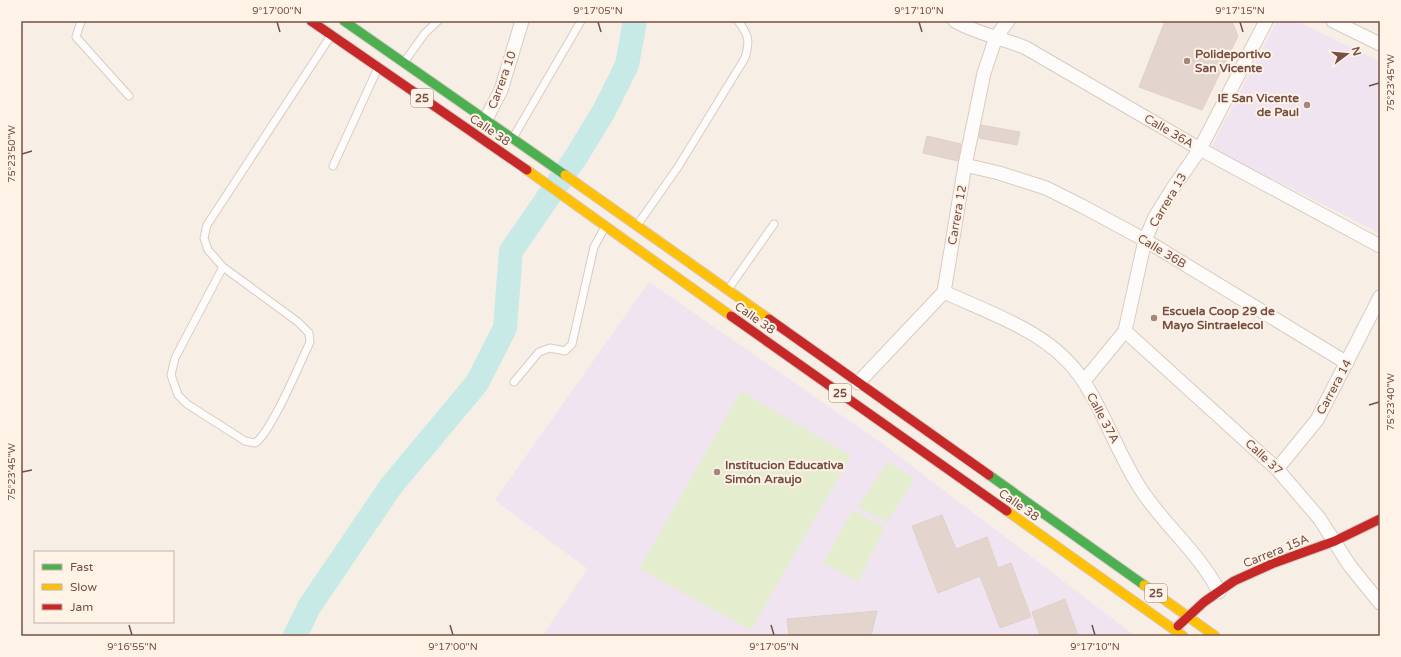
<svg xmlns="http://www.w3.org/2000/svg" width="1401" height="657" font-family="'Varela Round',sans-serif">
  <rect width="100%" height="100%" fill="#f7eee6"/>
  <!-- education -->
  <path fill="#f0e4f1" d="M1277 21H1297L1380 62V233L1211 148Z
    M649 282 883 444 1134 635 542 636 588 569 495 500Z"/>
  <!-- green -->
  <path fill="#e5edcf" d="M741 391 851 456 751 630 639 569Z
    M888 461 915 479 887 522 858 507Z
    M853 510 885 527 858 582 823 563Z"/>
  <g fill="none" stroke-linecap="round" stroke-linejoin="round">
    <!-- river -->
    <path stroke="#c7eae7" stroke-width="24" d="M295 636 309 607 391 486 477 383 505 328 511 251 576 157 604 111 627 65 635 21"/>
  </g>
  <!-- building -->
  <path fill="#e3d5ce" stroke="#e0d0c8" d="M1165 21H1232L1238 36 1202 110 1139 87Z
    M981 125 1020 132 1017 145 979 138Z
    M927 136 961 144 958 161 923 153Z
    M942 515 956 549 987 537 998 568 1011 563 1031 617 1000 628 980 576 938 593 912 526Z
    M1065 599 1078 636H1040L1032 612Z
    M877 611 871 636H789L787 619Z"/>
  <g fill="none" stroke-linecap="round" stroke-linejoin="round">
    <defs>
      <path id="lane" d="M81 21 76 37 129 96
        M405 61 425 33 438 21
        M514 136 581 21
        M333 166 377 70
        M638 224 678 167 745 58C750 41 749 35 738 21
        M223 267 175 358 171 375 178 395 187 404 245 441 255 443C271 433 300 363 310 342L309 333 298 322 223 267 208 250 204 238 207 225 330 37
        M729 288 774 224
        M514 382 539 352 550 348 565 351 572 344 594 247 605 227"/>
      <path id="street" d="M955 21C977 34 1003 38 1026 48L1200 149 1380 246
        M1333 21 1380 44
        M483 125 501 90 522 21
        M965 165 999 173 1046 188 1082 206 1145 240 1347 363
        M944 292C994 315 1053 333 1084 382 1106 416 1119 457 1142 491 1166 527 1200 554 1219 592
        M1125 331 1277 469 1319 518 1350 566 1380 603
        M1084 381 1125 331 1145 240 1155 217 1173 188 1200 149 1266 21
        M858 383 944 292 965 165 984 73 996 37 1008 21
        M1277 469 1317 420 1380 297"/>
      <path id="fast" d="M344 21 565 175
        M989 475 1144 585"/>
      <path id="slow" d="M527 170 731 316
        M565 175 769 319
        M1007 511 1183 636
        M1144 585 1215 636"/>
      <path id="jam" d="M311 21 527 170
        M731 316 1007 511
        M769 319 989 475
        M1178 626 1204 602 1234 581 1274 563 1335 541 1380 519"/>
    </defs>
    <!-- lane casing -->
    <use href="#lane" stroke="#d8cbc4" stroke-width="9"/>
    <!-- street casing -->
    <use href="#street" stroke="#d8cbc4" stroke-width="15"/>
    <!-- fast casing -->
    <use href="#fast" stroke="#d7c9c3" stroke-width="11"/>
    <!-- slow casing -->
    <use href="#slow" stroke="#d7c9c3" stroke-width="11"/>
    <!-- jam casing -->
    <use href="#jam" stroke="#d7c9c3" stroke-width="11"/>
    <!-- lane -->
    <use href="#lane" stroke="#fefcfb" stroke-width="7"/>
    <!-- street -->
    <use href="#street" stroke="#fefcfb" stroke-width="13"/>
    <!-- fast -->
    <use href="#fast" stroke="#4caf50" stroke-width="9"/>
    <!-- slow -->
    <use href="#slow" stroke="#ffc107" stroke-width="9"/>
    <!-- jam -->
    <use href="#jam" stroke="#c62828" stroke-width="9"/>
  </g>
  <!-- ticks -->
  <path fill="none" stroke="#765045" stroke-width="1.5" d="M277 22 280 32M598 22 601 32M919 22 922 32M1240 22 1243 32M1369 86 1379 83M22 154 32 151M1369 405 1379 402M22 472 32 470M129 625 132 635M450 625 453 635M771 625 774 635M1092 625 1095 635"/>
  <!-- markers -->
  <g fill="#a3877d" stroke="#fff2e7" stroke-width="1.5">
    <circle cx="1187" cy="61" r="4"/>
    <circle cx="1307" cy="105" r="4"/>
    <circle cx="1154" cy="318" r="4"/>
    <circle cx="717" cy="472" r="4"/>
  </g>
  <g text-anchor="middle" stroke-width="4" stroke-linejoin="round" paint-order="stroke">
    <!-- shield labels -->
    <g fill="#fff2e7" stroke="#9f8176" stroke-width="1">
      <rect x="411" y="89" width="22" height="18" rx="3"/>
      <rect x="829" y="384" width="22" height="18" rx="3"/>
      <rect x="1145" y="584" width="22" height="18" rx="3"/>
    </g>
    <g font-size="11" font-weight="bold" fill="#765045">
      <text x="422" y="102">25</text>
      <text x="840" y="397">25</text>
      <text x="1156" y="597">25</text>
    </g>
    <!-- poi labels -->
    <g font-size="12" font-weight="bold" fill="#765045" stroke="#fff2e7" text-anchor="start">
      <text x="1195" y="58">Polideportivo<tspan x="1195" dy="14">San Vicente</tspan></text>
      <text x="1299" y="102" text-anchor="end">IE San Vicente<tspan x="1299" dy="14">de Paul</tspan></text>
      <text x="1162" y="315">Escuela Coop 29 de<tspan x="1162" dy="14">Mayo Sintraelecol</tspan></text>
      <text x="725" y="469">Institucion Educativa<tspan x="725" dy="14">Simón Araujo</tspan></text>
    </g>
    <!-- street labels -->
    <g font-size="12" fill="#765045" stroke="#fff2e7">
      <text transform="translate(502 80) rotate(-70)" y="4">Carrera 10</text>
      <text transform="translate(490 130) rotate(34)" y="4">Calle 38</text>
      <text transform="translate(1169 131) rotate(30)" y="4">Calle 36A</text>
      <text transform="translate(1168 200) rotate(-59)" y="4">Carrera 13</text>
      <text transform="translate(957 215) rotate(-80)" y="4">Carrera 12</text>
      <text transform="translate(1162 251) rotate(31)" y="4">Calle 36B</text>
      <text transform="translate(755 318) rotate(35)" y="4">Calle 38</text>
      <text transform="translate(1334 387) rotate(-62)" y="4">Carrera 14</text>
      <text transform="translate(1103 418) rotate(62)" y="4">Calle 37A</text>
      <text transform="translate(1264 457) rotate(43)" y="4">Calle 37</text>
      <text transform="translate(1019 505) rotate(35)" y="4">Calle 38</text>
      <text transform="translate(1276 551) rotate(-22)" y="4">Carrera 15A</text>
    </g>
  </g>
  <!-- border -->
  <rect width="1401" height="657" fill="none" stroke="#fff2e7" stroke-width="44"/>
  <!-- legend -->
  <rect x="34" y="551" width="140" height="72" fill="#fff2e7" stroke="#c8b1a6"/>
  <rect x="42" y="564" width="20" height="6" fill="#4caf50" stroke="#c8b1a6"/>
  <text x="70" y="571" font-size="12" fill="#765045">Fast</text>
  <rect x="42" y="584" width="20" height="6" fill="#ffc107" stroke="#c8b1a6"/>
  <text x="70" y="591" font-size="12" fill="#765045">Slow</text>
  <rect x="42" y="604" width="20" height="6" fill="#c62828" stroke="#c8b1a6"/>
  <text x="70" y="611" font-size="12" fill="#765045">Jam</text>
  <!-- north arrow -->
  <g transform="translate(1347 54) rotate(74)" stroke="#fff2e7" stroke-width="3" paint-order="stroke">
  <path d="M0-3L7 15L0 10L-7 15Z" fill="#765045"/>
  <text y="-6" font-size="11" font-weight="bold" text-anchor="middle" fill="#765045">N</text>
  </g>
  <rect x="22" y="22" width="1357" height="613" fill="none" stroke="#765045" stroke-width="1.5"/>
  <g font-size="10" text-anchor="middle" fill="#765045">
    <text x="277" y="14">9°17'00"N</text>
    <text x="598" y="14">9°17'05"N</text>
    <text x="919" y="14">9°17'10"N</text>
    <text x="1240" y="14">9°17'15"N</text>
    <text transform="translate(1390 83) rotate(-90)" y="4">75°23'45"W</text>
    <text transform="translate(11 154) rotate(-90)" y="4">75°23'50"W</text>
    <text transform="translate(1390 402) rotate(-90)" y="4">75°23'40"W</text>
    <text transform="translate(11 472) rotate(-90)" y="4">75°23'45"W</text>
    <text x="132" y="650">9°16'55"N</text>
    <text x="453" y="650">9°17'00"N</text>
    <text x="774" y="650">9°17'05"N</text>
    <text x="1095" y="650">9°17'10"N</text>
  </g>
</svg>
